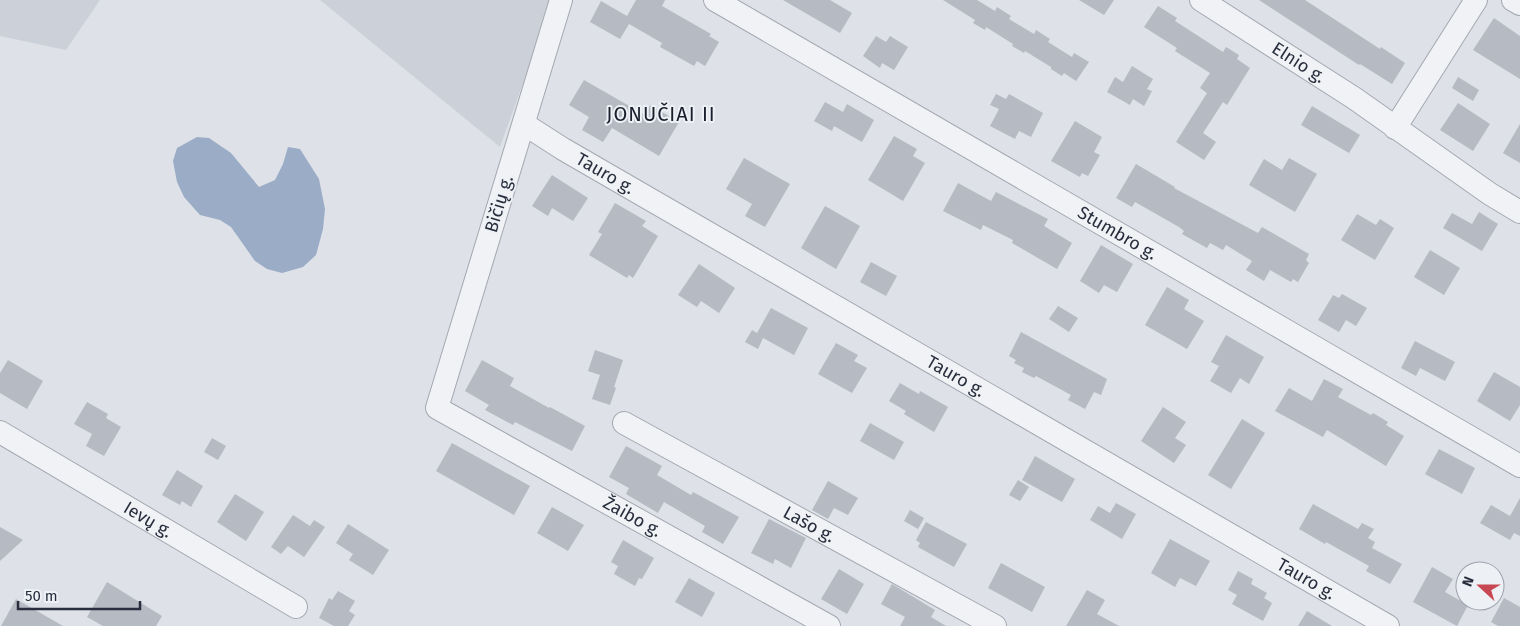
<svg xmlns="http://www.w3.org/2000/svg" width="1520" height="626" font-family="'Fira Sans',sans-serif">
  <rect width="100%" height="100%" fill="#dee1e7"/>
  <!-- built -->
  <path fill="#ccd0d9" d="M0 0H100L66 50 0 36Z
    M320 0H553L500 147Z"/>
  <!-- water -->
  <path fill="#9aacc6" d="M197 137 209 138 231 153 259 187 275 180 283 164 288 147 300 149 319 179 325 209 323 229 316 255 303 267 282 273 267 269 255 261 231 227 220 220 200 215 184 197 177 182 173 161 177 148Z"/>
  <!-- building -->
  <path fill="#b5bac3" d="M636 0H665L662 6 711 34 709 36 719 42 705 66 697 61 694 66 660 47 662 43 629 24 620 39 590 22 601 1 627 16Z
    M783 0H830L852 13 840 33Z
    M943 0H977L995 11 997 7 1011 16 1009 19 1034 34 1036 30 1050 39 1048 42 1072 57 1074 53 1089 62 1076 81 1064 73 1062 76 1051 69V67L1025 51 1024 53 1012 46 1013 44 986 27 985 30 973 23 975 20Z
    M1079 0H1114L1104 15Z
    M1259 0H1305L1380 49 1381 47 1405 63 1392 84 1360 64 1359 65Z
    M1158 6 1177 18 1175 21 1223 52 1226 47 1239 55 1237 59 1250 68 1227 105 1223 102 1203 133 1216 142 1204 160 1176 142 1207 93 1200 88 1210 73 1175 51 1177 48 1144 27Z
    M1494 18 1520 36V79L1473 50Z
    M876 36 886 42 890 36 908 47 894 70 882 63 880 68 863 56Z
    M1132 66 1153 79 1147 89 1152 91 1144 106 1133 99 1130 105 1107 92 1115 77 1123 82Z
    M1458 77 1479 90 1473 101 1452 88Z
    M584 80 645 115 650 105 679 122 659 156 612 128 603 142 582 130 589 117 569 105Z
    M996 94 1006 99 1009 94 1043 113 1031 137 1019 131 1015 139 990 126 999 109 990 105Z
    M825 102 843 112 847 104 874 120 862 142 834 126 832 131 814 121Z
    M1458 103 1490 124 1473 151 1440 130Z
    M1312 106 1360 135 1349 153 1301 125Z
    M1075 121 1102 137 1094 152 1100 155 1088 176 1082 173 1080 177 1051 161Z
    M1520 124V163L1503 153Z
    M894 136 917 149 913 156 925 163 903 201 868 180Z
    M744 158 790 184 765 227 745 216 752 204 726 189Z
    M1289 158 1317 174 1295 212 1249 185 1264 159 1282 170Z
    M1136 164 1175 187 1174 188 1258 233 1262 227 1309 254 1306 260 1309 263 1298 282 1293 279 1291 282 1270 270 1264 281 1246 270 1252 261 1226 245 1223 250 1210 243 1207 248 1182 234 1184 231 1179 227 1135 202 1132 207 1116 198Z
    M552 175 588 198 573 221 552 208 548 216 532 206Z
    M958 183 991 201 996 192 1048 219 1044 226 1072 243 1057 269 1012 243 1013 240 983 225 981 230 943 211Z
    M615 203 646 221 642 226 658 236 633 278 629 275 627 278 589 255 602 234 598 232Z
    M825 206 860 226 836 269 801 248Z
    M1479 212 1498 224 1482 251 1443 228 1452 213 1472 224Z
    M1357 214 1376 225 1380 219 1394 228 1375 260 1341 240Z
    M1101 245 1133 264 1117 292 1104 285 1099 293 1080 281Z
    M1430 250 1460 268 1444 295 1414 277Z
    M871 262 897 276 886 296 860 282Z
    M699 264 735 288 719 313 701 301 697 307 678 295Z
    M1167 287 1189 300 1184 309 1204 321 1187 349 1145 325Z
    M1342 294 1367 308 1356 326 1346 320 1339 332 1318 320 1333 295 1339 298Z
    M1058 306 1078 318 1069 332 1049 319Z
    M771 308 808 328 794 355 763 338 758 349 745 342 752 330 757 333Z
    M1021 332 1107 379 1101 395 1094 392 1085 409 1068 400 1071 395 1036 376 1034 378 1022 372 1024 368 1014 363 1016 360 1009 356Z
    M1226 335 1264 357 1249 384 1240 378 1231 393 1210 381 1219 366 1211 362Z
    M1415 341 1455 362 1445 381 1420 368 1416 376 1401 368Z
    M836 343 858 355 854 361 867 368 852 393 818 374Z
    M595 350 623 360 614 387 616 388 610 405 592 399 600 375 588 371Z
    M8 360 43 381 27 409 0 393V373Z
    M482 360 514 378 510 386 549 408 550 407 585 426 572 451 515 422 513 425 485 410 489 405 465 391Z
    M1494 372 1520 387V405L1510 421 1477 401Z
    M1324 379 1343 389 1338 397 1371 415 1373 413 1388 422 1386 425 1404 436 1386 466 1327 430 1323 437 1275 411 1289 388 1312 401Z
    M900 383 919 394 920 391 948 407 934 432 904 414 906 411 889 401Z
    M87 402 108 414 106 418 121 427 104 456 86 446 92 434 74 424Z
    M1163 407 1186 422 1175 438 1186 445 1174 463 1141 441Z
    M1242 419 1265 433 1231 489 1208 475Z
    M870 423 904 442 894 460 860 441Z
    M212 438 226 446 218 460 204 452Z
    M452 443 530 486 514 515 436 471Z
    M626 446 662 466 657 475 691 495 693 492 739 517 723 544 702 532 705 526 664 502 658 513 626 494 629 488 609 477Z
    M1439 449 1475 468 1462 494 1425 474Z
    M1035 456 1075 479 1062 502 1022 480Z
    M177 470 203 486 191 507 182 501 180 505 162 495Z
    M1018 480 1029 487 1020 501 1009 495Z
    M828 481 858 498 848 515 834 508 828 519 812 510Z
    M235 494 264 512 246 541 217 522Z
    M1520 498V536L1514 533 1510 540 1480 523 1491 505 1510 516Z
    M1116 503 1136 514 1122 539 1090 520 1098 506 1110 513Z
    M1313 504 1358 529 1362 523 1374 529 1368 538 1375 542 1372 548 1402 564 1390 584 1366 571 1369 566 1326 542 1325 544 1299 529Z
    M552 507 584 525 568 551 537 533Z
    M910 510 924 518 918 529 904 521Z
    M293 515 310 526 314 520 325 527 304 557 288 546 281 554 271 547Z
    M769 519 806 538 791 568 775 559 773 564 751 553Z
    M926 522 967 544 954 567 918 547 920 543 916 540Z
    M348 524 389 550 373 575 349 560 353 554 336 543Z
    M0 527 23 540 0 561Z
    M1170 539 1210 561 1196 586 1180 578 1175 587 1151 573Z
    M623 540 654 558 642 579 639 578 635 586 614 574 618 566 611 562Z
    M1001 563 1045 587 1032 612 988 588Z
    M1432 567 1453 579 1445 592 1468 605 1457 626 1413 602Z
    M839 569 864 584 847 614 821 599Z
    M1238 571 1253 579 1251 584 1267 593 1264 598 1272 603 1263 621 1232 604 1237 595 1228 590Z
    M689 578 715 593 702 617 675 602Z
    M107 582 162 616 156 626H103L87 617Z
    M892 584 935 610 931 617 946 626H900L905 617 881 604Z
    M1087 590 1105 600 1097 614 1119 626H1066Z
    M338 591 355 601 349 611 355 615 348 626H334L319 618 329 598 332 600Z
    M1504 598 1520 607V626H1498L1491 622Z
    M16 599 63 626H1Z
    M1307 611 1332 626H1298Z"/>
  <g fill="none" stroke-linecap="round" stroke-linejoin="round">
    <defs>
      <g id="minor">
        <path id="s1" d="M561 0 437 408 829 626"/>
        <path id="s2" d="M715 0 1520 466"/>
        <path id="s3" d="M1201 0 1354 98 1490 194 1520 212"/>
        <path d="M1513 0 1520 4"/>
        <path id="s4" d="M524 124 563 149 1388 626"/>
        <path d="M1395 128 1476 0"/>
        <path id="s5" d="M624 423 995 626"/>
        <path id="s6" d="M0 432 296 607"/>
      </g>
    </defs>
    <!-- minor casing -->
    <use href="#minor" stroke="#a4a8b1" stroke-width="24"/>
    <!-- minor -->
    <use href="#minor" stroke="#f0f2f5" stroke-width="22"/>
  </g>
  <g text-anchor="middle" stroke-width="4" stroke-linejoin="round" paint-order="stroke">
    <!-- street labels -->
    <g font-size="18" fill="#282e3d" stroke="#edf0f5">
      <text dy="6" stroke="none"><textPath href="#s3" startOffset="116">Elnio g.</textPath></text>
      <text dy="6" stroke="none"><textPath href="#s4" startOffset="95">Tauro g.</textPath></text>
      <text transform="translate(499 204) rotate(-73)" y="6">Bičių g.</text>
      <text dy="6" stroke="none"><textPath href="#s2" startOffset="465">Stumbro g.</textPath></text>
      <text dy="6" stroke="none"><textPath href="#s4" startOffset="500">Tauro g.</textPath></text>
      <text dy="6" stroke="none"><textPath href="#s1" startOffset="650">Žaibo g.</textPath></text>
      <text dy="6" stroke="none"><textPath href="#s6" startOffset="172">Ievų g.</textPath></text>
      <text dy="6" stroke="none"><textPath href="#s5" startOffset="211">Lašo g.</textPath></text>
      <text dy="6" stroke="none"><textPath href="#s4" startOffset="905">Tauro g.</textPath></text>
    </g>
    <!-- quarter labels -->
    <g font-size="20" letter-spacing="1" fill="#1a1f2d" stroke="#edf0f5">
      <text x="661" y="121">JONUČIAI II</text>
    </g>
  </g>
  <!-- north arrow -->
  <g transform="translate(1480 586) rotate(291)"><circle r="24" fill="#edf0f5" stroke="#9ea2ab"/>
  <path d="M0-4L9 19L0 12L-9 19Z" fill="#c74752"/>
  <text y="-8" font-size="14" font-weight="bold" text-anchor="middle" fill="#282e3d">N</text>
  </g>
  <!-- scale -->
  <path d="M18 601v8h122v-8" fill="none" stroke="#282e3d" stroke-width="2.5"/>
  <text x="25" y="601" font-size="15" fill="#282e3d" stroke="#edf0f5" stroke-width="4" paint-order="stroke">50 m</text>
</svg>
